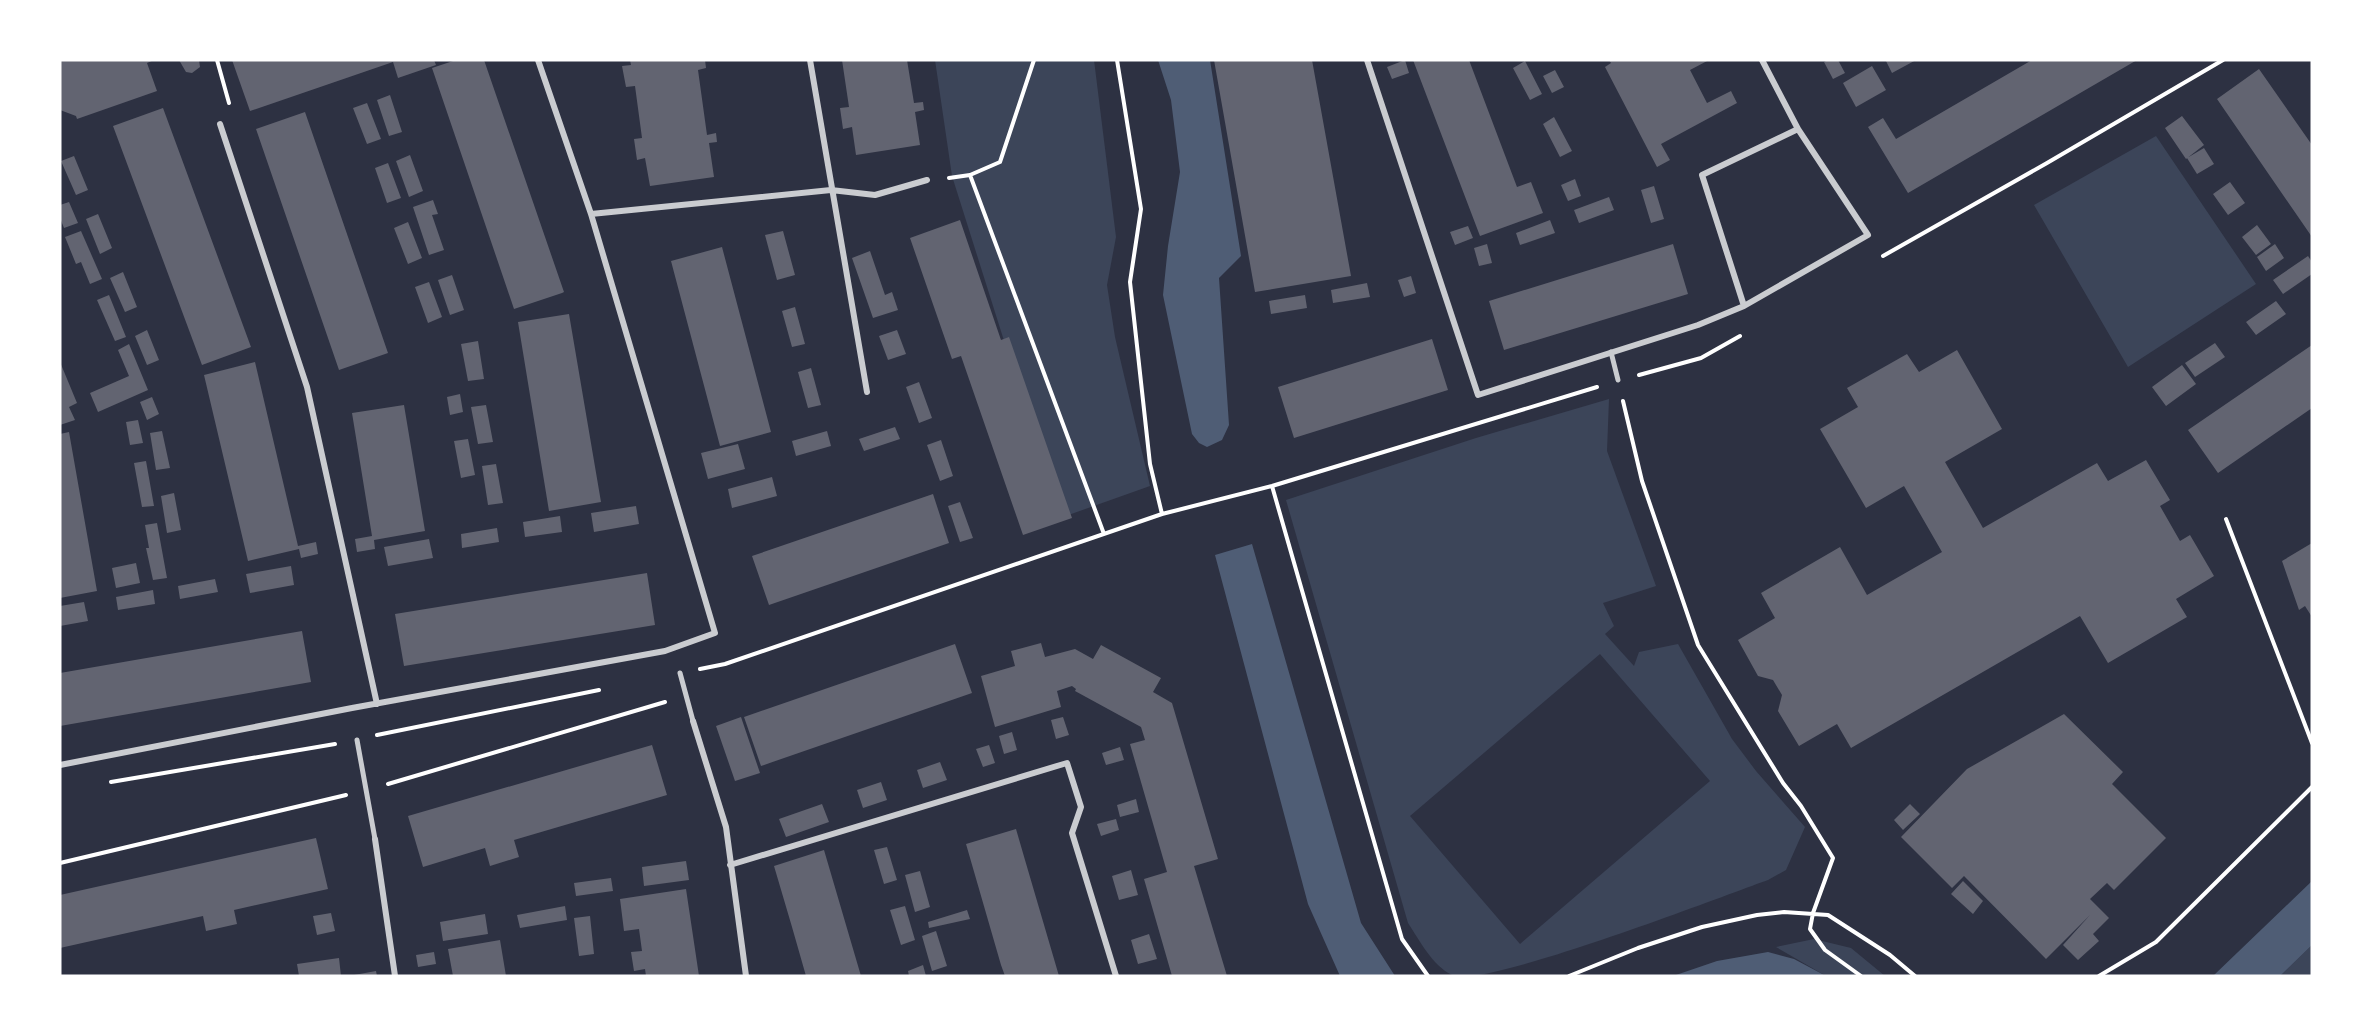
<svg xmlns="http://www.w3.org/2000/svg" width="2372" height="1036" font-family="Overpass,sans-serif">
  <rect width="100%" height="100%" fill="#2d3142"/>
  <!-- green -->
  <path fill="#3c4559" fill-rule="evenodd" d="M935 60H1094L1116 237 1107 285 1115 337 1150 486 1060 518 952 176Z
    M2156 136 2256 284 2128 367 2034 205Z
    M1609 399 1607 451 1656 586 1603 603 1614 626 1605 634 1634 666 1639 652 1678 644 1732 739 1756 771 1805 827 1786 870 1768 880C1723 896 1481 990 1452 975 1432 965 1420 941 1408 923L1286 500 1476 438ZM1600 654 1710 781 1520 944 1410 816Z
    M1814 939 1851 948 1885 976H1826L1776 947Z
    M2312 945V976H2280Z"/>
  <!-- water -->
  <path fill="#4f5d75" d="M1158 60H1210L1241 256 1219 278 1229 425 1222 440 1207 447 1199 443 1192 434 1163 295 1168 246 1180 172 1171 100Z
    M1252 544 1361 923 1395 976H1340L1308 904 1215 555Z
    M2312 881V945L2280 976H2213Z
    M1768 952 1794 959 1826 976H1673L1717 961Z"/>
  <!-- building -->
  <path fill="#626471" d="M60 60H154L147 63 157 91 77 119 76 116 60 110Z
    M179 60H199L200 67 192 73 186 72Z
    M232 60H434L436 65 398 78 393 62 250 111Z
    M456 60H484L564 292 562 293 514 309 432 68Z
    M630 60H705L706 68 698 70 707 135 716 133 717 142 709 143 714 177 650 186 645 158 637 160 634 139 642 138 635 86 626 87 622 66 631 65Z
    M842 60H907L914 103 923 102 924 110 915 112 920 145 856 155 852 127 843 129 840 108 849 107Z
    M1214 60H1312L1351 276 1255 292Z
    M1405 60 1409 73 1392 79 1387 67Z
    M1413 60H1469L1517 187 1531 182 1543 213 1480 236Z
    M1609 60H1709L1690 70 1707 103 1731 91 1737 103 1661 144 1670 160 1657 167 1605 67 1611 63Z
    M1828 60H1838L1845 73 1833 79 1824 62Z
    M1888 60H1916L1892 73 1886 61Z
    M2032 60H2137L1908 193 1868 127 1883 118 1896 139Z
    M1525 61 1542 94 1530 100 1513 68Z
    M1872 66 1886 90 1856 107 1843 83Z
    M2259 69 2312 145V237L2217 99Z
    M1555 70 1564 87 1552 93 1543 76Z
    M390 95 402 132 389 136 377 100Z
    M367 103 381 139 367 144 353 108Z
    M163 108 251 347 202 365 113 126Z
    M305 112 388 353 339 370 256 129Z
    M2182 116 2204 145 2186 159 2165 128Z
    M1554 117 1572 151 1560 157 1543 124Z
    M2204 148 2214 164 2197 174 2187 158Z
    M410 155 423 191 409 197 396 161Z
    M74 156 88 190 76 195 61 161Z
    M388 163 401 198 387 203 375 168Z
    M1575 179 1581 196 1568 201 1561 185Z
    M2230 182 2245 203 2228 215 2213 194Z
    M1654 186 1664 219 1651 223 1641 190Z
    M1609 197 1614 210 1579 223 1574 210Z
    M433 200 438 214 432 215 444 250 429 255 413 207Z
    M69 202 78 223 64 228 60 218V205Z
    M98 214 112 248 100 254 86 219Z
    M960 220 1001 340 1009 337 1072 518 1023 535 961 356 952 359 910 238Z
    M1550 220 1555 233 1520 245 1516 233Z
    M408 222 422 258 408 264 394 228Z
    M2257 225 2271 244 2256 255 2242 237Z
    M1468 226 1473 238 1455 245 1450 232Z
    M81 231 102 279 90 284 81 262 76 264 65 237Z
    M783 231 795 275 777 280 765 235Z
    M1487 244 1492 263 1479 266 1474 248Z
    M1673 244 1688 294 1504 350 1489 301Z
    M2275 244 2284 258 2266 271 2257 257Z
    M722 247 771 432 720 446 671 261Z
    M870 251 885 295 892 292 898 310 873 318 852 258Z
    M2308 256 2312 262V274L2283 294 2273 280Z
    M123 272 137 307 125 312 110 278Z
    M452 275 464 310 450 315 438 280Z
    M1411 276 1416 293 1404 297 1398 280Z
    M429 282 442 317 428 323 415 287Z
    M1367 283 1370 297 1333 303 1331 290Z
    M109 295 126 337 115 341 97 300Z
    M1305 295 1307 308 1271 314 1269 301Z
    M2276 301 2286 314 2256 335 2246 322Z
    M795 307 805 344 792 347 782 311Z
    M569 314 601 502 549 511 518 322Z
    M147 330 159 360 147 365 135 336Z
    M897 330 906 354 888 360 879 336Z
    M1432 339 1448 390 1294 438 1278 387Z
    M478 341 484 379 468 381 461 344Z
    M2215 343 2225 357 2195 377 2185 363Z
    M129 344 148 390 98 412 90 393 129 376 118 350Z
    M2312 345V408L2218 473 2188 430Z
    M1957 350 2002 429 1945 462 1983 528 2097 463 2108 481 2146 460 2170 500 2160 506 2180 541 2190 535 2214 576 2176 599 2187 617 2108 663 2080 616 1851 748 1837 724 1799 746 1778 711 1782 695 1773 680 1758 676 1738 640 1775 618 1761 593 1840 547 1867 595 1942 552 1904 486 1866 508 1820 429 1858 407 1847 388 1907 354 1919 372Z
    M60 362 77 403 69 407 75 420 60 425Z
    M255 362 298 546 316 542 318 554 301 558 299 549 248 561 204 375Z
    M2182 365 2196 384 2166 406 2152 387Z
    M811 368 821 405 808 408 798 372Z
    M919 382 932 418 919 423 906 387Z
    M460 394 463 412 450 415 447 397Z
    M152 397 159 414 147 420 140 402Z
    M404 405 425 531 374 540 375 549 357 552 355 539 372 536 352 413Z
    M486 405 493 442 478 444 471 407Z
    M138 420 143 443 130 445 126 422Z
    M895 427 900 439 864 451 859 439Z
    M162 431 170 468 156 470 150 433Z
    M827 431 831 446 796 456 792 441Z
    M69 432 97 591 60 598V434Z
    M468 439 475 475 461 478 454 441Z
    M941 440 953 476 940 481 927 445Z
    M738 444 745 469 708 479 701 453Z
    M146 461 154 506 142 507 134 463Z
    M496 464 503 503 488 505 482 466Z
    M772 477 777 496 732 508 728 489Z
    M174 493 181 530 167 533 161 496Z
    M933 494 949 543 769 605 752 556Z
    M960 502 973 538 960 542 948 506Z
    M636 506 639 524 594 532 591 513Z
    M560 516 562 532 525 537 523 522Z
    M157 523 167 578 153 580 146 548H149L145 525Z
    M497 528 499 542 462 548 461 534Z
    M429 539 433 558 388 566 384 547Z
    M2312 543V617L2305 606 2299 610 2282 561Z
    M136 563 140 583 116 588 112 568Z
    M291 566 294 585 250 593 246 574Z
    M647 573 655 625 404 666 395 614Z
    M215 579 218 592 180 599 178 586Z
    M153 590 155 604 118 610 116 597Z
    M84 602 88 621 60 626V606Z
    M302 631 311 682 60 726V673Z
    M1041 643 1045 657 1075 649 1093 659 1101 645 1161 678 1153 692 1172 703 1218 859 1194 866 1227 976H1172L1144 879 1167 872 1130 744 1145 740 1141 727 1075 691 1076 689 1072 686 1057 691 1061 707 995 727 981 676 1015 666 1011 651Z
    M955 644 972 693 761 766 744 717Z
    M2064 714 2123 772 2112 784 2166 838 2114 890 2107 883 2090 899 2109 918 2093 934 2099 941 2078 960 2063 945 2090 915 2046 959 1964 876 1952 888 1901 837 1967 769Z
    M741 717 760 773 735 781 716 726Z
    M1063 717 1069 735 1056 739 1051 720Z
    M1012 732 1017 750 1004 754 999 736Z
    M652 745 667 795 514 840 519 857 490 866 485 848 423 867 408 816Z
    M989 745 995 763 983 767 976 749Z
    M1120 747 1124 760 1106 765 1102 753Z
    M940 762 947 780 923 788 917 770Z
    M881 782 887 800 863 808 857 790Z
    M1136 799 1139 812 1120 817 1117 805Z
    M822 804 829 822 786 837 779 819Z
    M1910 804 1920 814 1903 830 1894 820Z
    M1116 819 1119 830 1101 836 1097 824Z
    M1016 829 1025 860 1059 976H1005L1001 965 966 844Z
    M316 838 328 889 234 910 237 924 206 931 203 916 60 948V895Z
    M887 847 897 880 884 884 874 850Z
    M824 850 851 942 861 976H806L792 927 774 866Z
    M686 861 689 880 644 886 642 867Z
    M1131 870 1138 895 1119 900 1112 876Z
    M920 871 930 907 915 912 905 875Z
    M611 878 613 891 576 896 574 883Z
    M1963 881 1983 901 1973 914 1951 894Z
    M686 889 699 976H646L645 969 634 971 631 952 642 951 639 929 624 931 620 899Z
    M565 906 567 920 520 928 517 915Z
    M905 906 915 940 901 945 890 910Z
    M967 910 970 919 929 928 928 922Z
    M331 913 335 931 317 935 313 916Z
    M485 914 488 934 443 941 440 922Z
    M590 916 594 954 579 956 574 918Z
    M936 931 947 966 932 971 922 936Z
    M1149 934 1157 959 1138 964 1131 940Z
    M500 940 506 976H453L448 949Z
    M434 952 436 964 418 967 416 955Z
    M339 958 341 976H299L297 964Z
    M923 965 926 976H909L908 971Z
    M376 971 377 976H354V975Z"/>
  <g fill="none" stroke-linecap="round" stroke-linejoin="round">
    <!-- path -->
    <path stroke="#fff" stroke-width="4" d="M217 60 229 103
      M1117 60 1141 209 1130 282 1150 464 1162 514
      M970 175 1104 534
      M949 178 970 175 1000 162 1034 60
      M1883 256 2047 163 2223 60
      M1639 375 1701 358 1740 336
      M1623 401 1642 481 1698 645 1783 783 1801 806 1833 858 1813 913 1810 929 1825 950 1861 976
      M1272 486 1402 939 1428 976
      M2226 519 2312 743
      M700 669 725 664 1162 514 1272 486 1597 387
      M377 735 599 690
      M111 782 335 744
      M388 784 665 702
      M60 863 346 795
      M1569 976 1638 948 1702 927 1757 915 1784 912 1828 915 1890 955 1915 976
      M2099 976 2156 942 2312 787"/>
    <!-- pedestrian -->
    <path stroke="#caccd0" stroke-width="5" d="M1611 352 1618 380
      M680 673 693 721
      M357 740 375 839"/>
    <!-- minor -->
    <path stroke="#caccd0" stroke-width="6" d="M810 60 867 392
      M1367 60 1478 395 1698 325 1744 306 1868 235 1798 129 1762 60
      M220 124 307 387 377 704
      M591 214 831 190 875 195 927 180
      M1744 306 1702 175 1798 129
      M693 721 726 827 746 976
      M60 765 352 708 665 651 715 633 591 214 538 60
      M375 839 395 976
      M730 865 1067 763 1081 807 1072 833 1116 976"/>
  </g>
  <!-- border -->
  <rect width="2372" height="1036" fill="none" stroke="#ffffff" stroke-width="123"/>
</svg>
